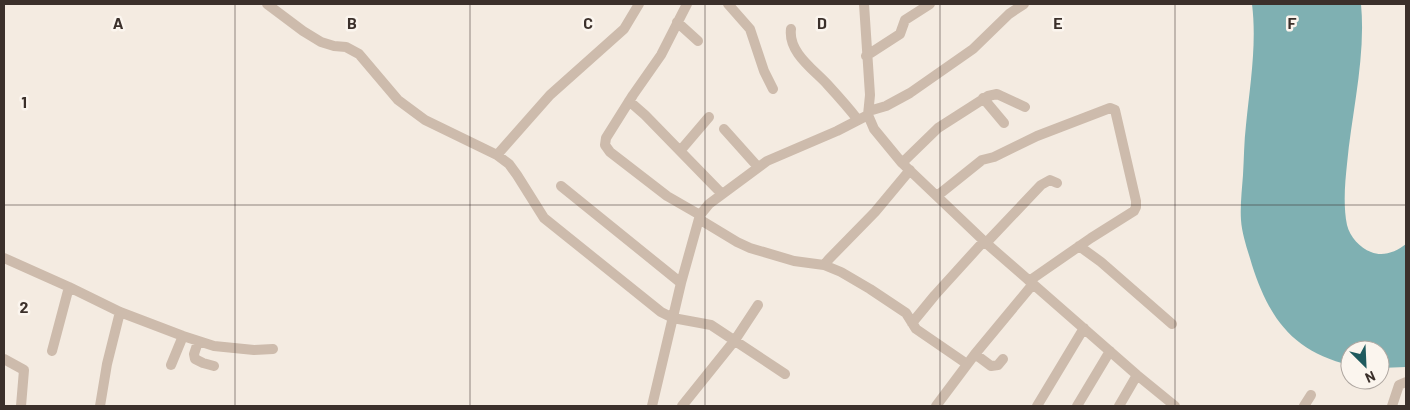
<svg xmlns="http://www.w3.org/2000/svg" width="1410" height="410" font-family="Barlow,sans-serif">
  <rect width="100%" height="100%" fill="#f4ebe1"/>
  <!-- water -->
  <path fill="#7fb0b2" d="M1252 4H1361C1366 57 1352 111 1347 164 1345 183 1343 205 1347 225 1350 237 1360 248 1371 252 1383 257 1396 252 1406 244V367L1380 368V350H1350V365C1293 352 1269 318 1252 265 1248 251 1242 235 1241 220 1240 206 1242 189 1243 175 1244 158 1244 142 1246 125 1250 85 1257 44 1252 4Z"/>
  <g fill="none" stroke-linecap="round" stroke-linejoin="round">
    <!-- minor -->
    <path stroke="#cdbbac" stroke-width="10" d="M267 4 303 31 321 42 334 46 346 47 359 54 398 100 425 120 497 155 509 164 517 175 544 218 661 312 673 318 711 325 785 374
      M687 4 661 55 633 95 606 138 605 145 610 152 667 196 700 215
      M728 4 750 29 764 71 773 89
      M864 4 870 95 868 115 874 129 902 163 986 243 1137 375 1175 406
      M677 22 698 41
      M791 29C788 52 813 69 827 84 838 96 848 107 858 120
      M866 56 900 34 905 20 930 4
      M983 98 1004 123
      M629 101 645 115 722 194
      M869 111 886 106 910 93 973 49 1009 14 1024 4
      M724 129 758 167
      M680 151 709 117
      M497 155 550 95 624 29 639 4
      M902 163 938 128 988 96 997 94 1025 107
      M561 186 681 283
      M937 196 982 160 994 157 1037 136 1110 108 1115 110 1136 201V207L1134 211 1091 238 1029 281
      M699 219 737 242 750 248 794 261 824 265 841 272 870 289 906 313 916 329 967 364
      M986 243 1041 185 1050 180 1057 183
      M1079 246 1101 262 1172 324
      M4 258 69 287 120 312 183 336 214 346 254 350 273 349
      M824 265 829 259 875 212 910 170
      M912 323 935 295 984 241
      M198 342 194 354 195 359 203 363 214 366
      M52 351 69 287
      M975 354 991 366 998 365 1003 359
      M4 359 24 370 21 406
      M171 365 183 336
      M100 406 107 364 120 312
      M652 406 681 283 700 215 709 204 767 161 837 131 868 115
      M682 406 735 340 758 305
      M936 406 975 354 1033 284
      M1037 406 1084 328
      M1077 406 1110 351
      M1119 406 1137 375
      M1304 406 1311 395
      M1392 406 1399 385 1406 382"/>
  </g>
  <!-- grid -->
  <path fill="none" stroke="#3b302b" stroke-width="1" stroke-opacity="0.55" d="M235 4V406M470 4V406M705 4V406M940 4V406M1175 4V406M4 205H1406"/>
  <g font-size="16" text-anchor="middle" font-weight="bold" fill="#3b302b" stroke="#fbf5ee" stroke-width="5" stroke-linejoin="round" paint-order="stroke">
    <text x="118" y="29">A</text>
    <text x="352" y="29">B</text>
    <text x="588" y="29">C</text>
    <text x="822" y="29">D</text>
    <text x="1058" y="29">E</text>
    <text x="1292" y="29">F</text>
    <text x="24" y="108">1</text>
    <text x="24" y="313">2</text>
  </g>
  <!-- border -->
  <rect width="1410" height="410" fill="none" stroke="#3b302b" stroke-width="10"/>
  <!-- north arrow -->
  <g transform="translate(1365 365) rotate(156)"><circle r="24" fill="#fbf5ee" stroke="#aea6a0"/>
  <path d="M0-4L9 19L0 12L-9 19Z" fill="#1f5a5e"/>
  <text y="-8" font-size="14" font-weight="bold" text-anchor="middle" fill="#3b302b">N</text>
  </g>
</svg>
